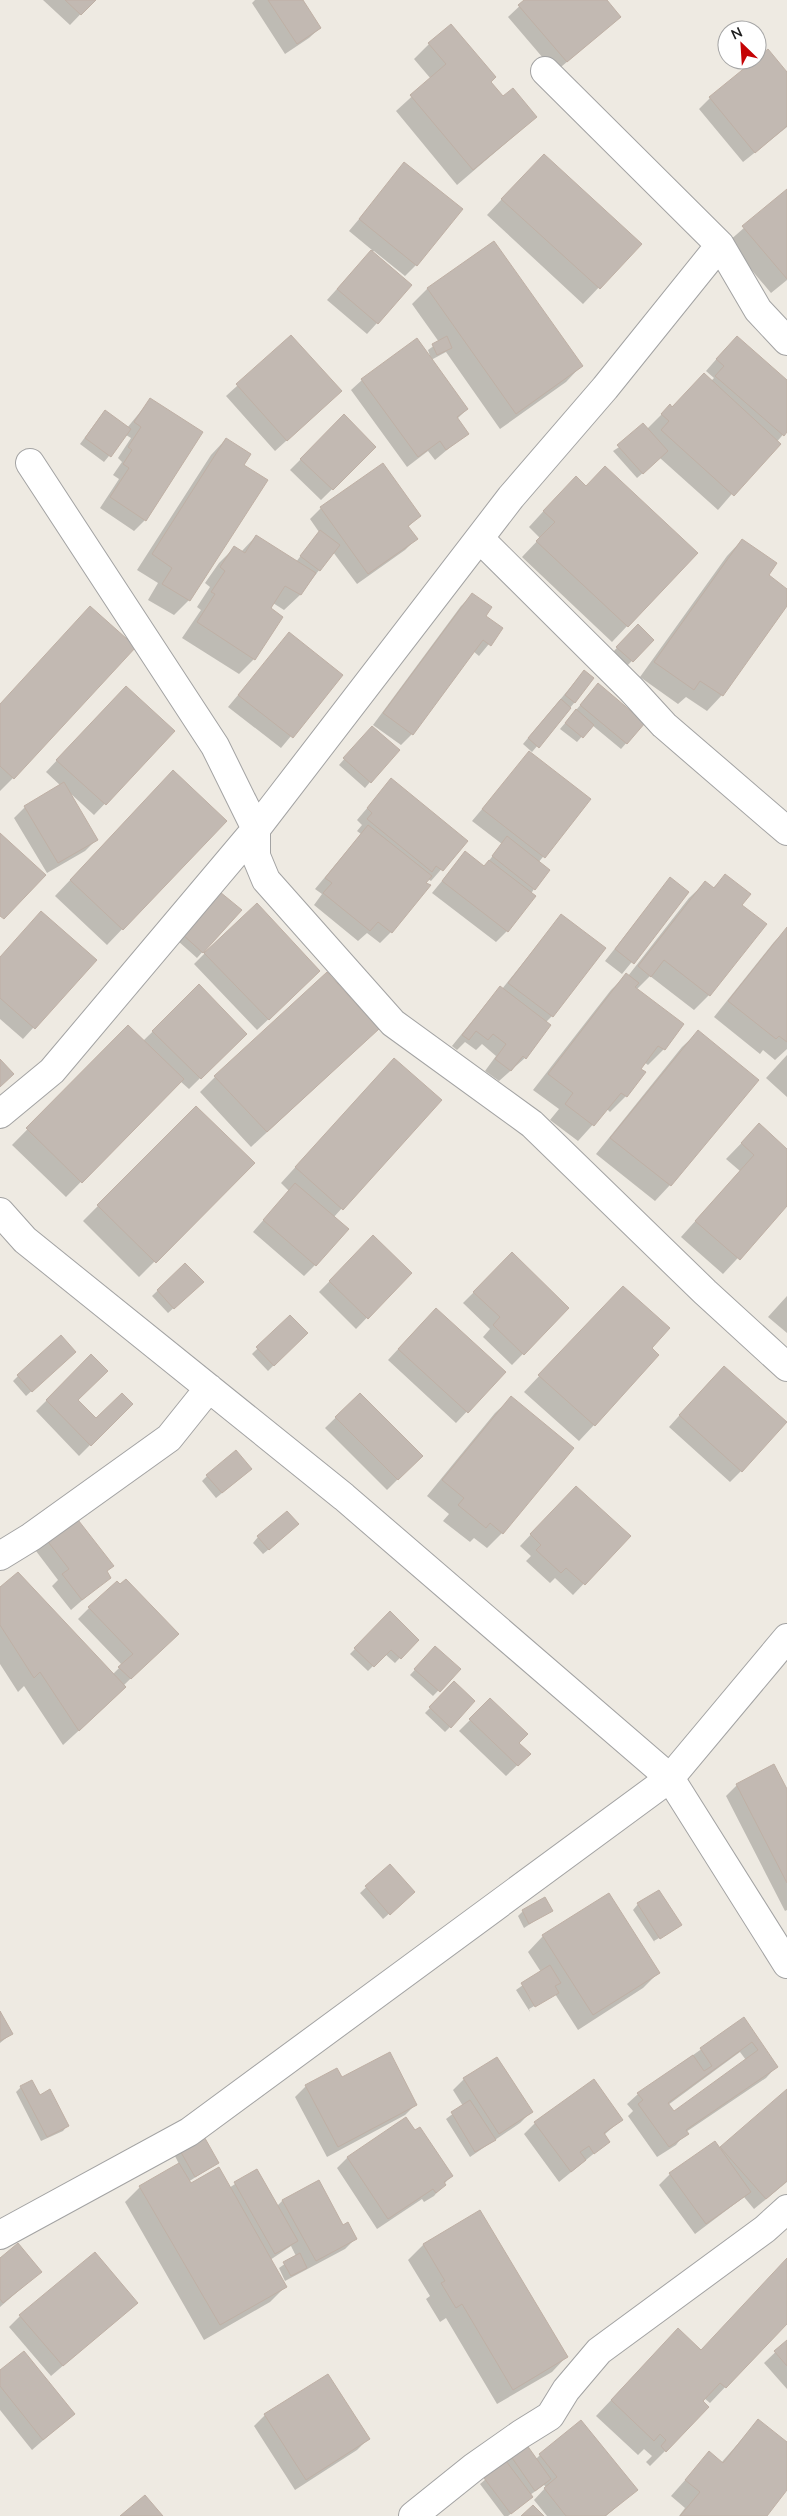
<svg xmlns="http://www.w3.org/2000/svg" width="787" height="2516" font-family="'Nunito Sans',sans-serif">
  <rect width="100%" height="100%" fill="#eeeae2"/>
  <!-- shadow -->
  <path fill="#0003" fill-rule="evenodd" d="M43 0H94L70 25Z
    M255 0H301L320 28 309 38 285 54 252 3Z
    M526 0H606L620 17 555 72 508 17Z
    M429 44 489 82 503 98 536 117 457 185 396 111 431 79 414 59Z
    M787 74V127L743 162 699 109 710 98Z
    M405 164 416 265 405 276 374 251 372 252 377 323 367 334 327 300 372 250 349 231Z
    M528 171 640 244 583 304 487 215Z
    M787 190V280L771 293 728 242Z
    M493 242 581 366 566 382 500 429 446 352 431 360 467 409 457 419 467 433 435 460 428 451 407 467 351 390 362 380 430 356 428 350 439 342 412 304 427 289Z
    M291 337 329 402 275 451 226 396Z
    M726 348 787 382V430L718 510 660 458 637 478 613 451 647 429 670 406 672 408 711 381 714 378 706 371Z
    M150 400 145 520 134 531 100 508 119 479 113 475 122 462 118 458 131 438 126 435 104 462 80 444 100 417 127 428Z
    M344 416 375 447 321 500 290 470Z
    M226 439 242 465 189 600 174 615 148 600 158 583 137 570 211 455Z
    M382 465 419 516 407 528 416 539 405 550 357 584 333 552 300 595 284 610 273 603 254 659 239 674 182 638 201 610 197 607 210 587 205 583 219 563 235 547 241 552 256 536 296 562 319 532 310 519 321 508Z
    M586 488 696 553 612 642 522 557 540 538 529 527 560 493Z
    M742 540 767 576 787 590V604L722 695 707 711 686 697 678 704 640 677 727 556Z
    M472 595 484 616 502 628 479 656 473 651 412 734 401 745 373 725 461 606Z
    M638 626 652 640 626 667 612 653Z
    M289 634 342 675 281 748 228 707Z
    M134 647 13 778 0 791V704Z
    M579 677 575 702 532 752 523 744Z
    M593 690 644 723 621 749 592 725 577 742 560 729Z
    M115 698 174 731 94 815 70 793 96 840 85 851 47 873 14 818 25 807 61 786 46 772Z
    M367 733 370 782 365 788 339 765Z
    M529 753 590 799 538 863 534 889 507 931 496 942 432 893 465 853 484 867 502 844 472 821Z
    M391 780 466 841 431 881 428 879 391 932 380 943 367 933 358 941 314 905 322 894 315 889 361 834 357 831 362 825 357 820Z
    M158 787 225 821 107 945 55 896Z
    M726 876 740 905 709 995 694 1010 650 976 636 990 682 1025 664 1049 648 1065 644 1062 639 1069 644 1072 626 1096 610 1112 607 1109 578 1141 550 1120 559 1109 533 1090 611 990 626 975 628 976 689 898 705 883 713 888Z
    M670 879 688 893 622 974 605 961Z
    M220 893 240 910 197 958 178 941Z
    M561 916 552 1016 546 1022 525 1058 499 1081 485 1071 496 1056 482 1044 476 1050 465 1042 457 1050 452 1046 490 999 501 988 502 989Z
    M787 929V1049L775 1060 763 1050 760 1054 714 1017 774 942Z
    M205 953 308 982 257 1030 194 964Z
    M0 957 95 960 23 1039 0 1019Z
    M199 986 245 1034 189 1089 180 1081 66 1197 12 1145 128 1027 143 1041Z
    M698 1032 757 1080 670 1185 655 1201 596 1154 682 1047Z
    M362 1044 251 1147 200 1092 215 1077Z
    M787 1055V1097L766 1078Z
    M379 1075 440 1100 333 1218 315 1265 304 1276 253 1232 289 1191 281 1183Z
    M196 1107 253 1163 139 1277 83 1221Z
    M759 1125 787 1150V1205L723 1274 681 1237 740 1171 726 1159Z
    M373 1237 410 1273 356 1329 319 1292Z
    M512 1254 568 1308 512 1365 483 1337 490 1329 463 1303Z
    M185 1264 197 1287 168 1313 152 1296Z
    M787 1296V1333L768 1317Z
    M608 1303 650 1348 594 1425 579 1441 524 1392Z
    M290 1317 306 1333 268 1371 252 1354Z
    M425 1320 504 1372 456 1423 388 1360Z
    M91 1356 77 1400 96 1419 131 1404 79 1456 36 1411Z
    M69 1357 26 1396 13 1381 18 1376Z
    M713 1378 741 1471 730 1482 669 1427Z
    M360 1394 421 1456 387 1490 325 1428Z
    M511 1398 502 1533 487 1548 474 1538 470 1542 443 1521 449 1514 427 1496 495 1413Z
    M245 1474 216 1498 202 1481 207 1476Z
    M565 1498 629 1536 573 1595 555 1578 550 1583 526 1561 531 1556 520 1546Z
    M292 1530 263 1554 253 1543 258 1537Z
    M47 1540 106 1572 109 1577 71 1610 52 1586 58 1580 36 1551Z
    M0 1589 113 1674 122 1665 78 1619 89 1608 166 1644 123 1686 125 1687 109 1703 63 1745 24 1686 18 1692 0 1664Z
    M390 1613 417 1640 395 1663 385 1654 368 1671 350 1654Z
    M436 1647 459 1669 433 1696 410 1675Z
    M454 1683 450 1727 445 1732 425 1713Z
    M490 1700 517 1743 529 1754 506 1776 459 1731Z
    M737 1785 787 1792V1910L785 1911 726 1796Z
    M390 1865 408 1897 383 1919 360 1893Z
    M638 1904 680 1925 654 1941 655 1943 633 1910Z
    M551 1910 524 1928 518 1916 523 1911Z
    M543 1936 658 1973 643 1988 578 2030 555 1994 529 2009 530 2012 516 1990 541 1972 528 1952Z
    M0 2014 11 2034 0 2043Z
    M744 2019 776 2067 766 2078 686 2132 676 2145 657 2157 628 2116 633 2111 627 2104 638 2094ZM740 2052 746 2060 674 2113 668 2105Z
    M496 2058 531 2112 520 2123 470 2157 446 2119 463 2106 453 2090 464 2079Z
    M341 2079 416 2104 405 2115 327 2157 295 2097 306 2086Z
    M21 2087 39 2097 68 2125 63 2131 41 2141 16 2092Z
    M787 2091V2182L754 2209 744 2197 695 2234 659 2185 670 2174 719 2150Z
    M621 2120 604 2135 608 2142 559 2182 524 2134 535 2123Z
    M414 2132 451 2176 434 2196 424 2202 422 2199 377 2229 337 2168 347 2158Z
    M179 2148 218 2163 188 2182 190 2185 229 2188 256 2170 277 2206 282 2201 318 2181 343 2226 356 2238 345 2249 285 2281 279 2268 296 2256 291 2246 270 2260 285 2287 270 2302 204 2340 125 2202 140 2187 179 2164 174 2154Z
    M479 2212 567 2356 552 2372 497 2404 446 2318 440 2322 426 2299 430 2296 408 2260 423 2245Z
    M0 2259 40 2272 0 2307Z
    M787 2259V2322L710 2403 704 2398 665 2451 650 2466 646 2462 652 2456 644 2449 638 2455 596 2416 678 2329 701 2351Z
    M136 2303 51 2376 9 2327 20 2316Z
    M787 2341V2389L764 2363Z
    M0 2371 73 2414 32 2450 0 2410Z
    M327 2376 368 2439 357 2450 295 2490 254 2426 265 2415Z
    M758 2421 787 2444V2488L766 2516H679L685 2508 671 2496 709 2453 721 2463Z
    M509 2453 536 2459 540 2455 636 2490 606 2516H547L534 2500 546 2487 544 2485 530 2495 526 2502 508 2516H504L480 2484 506 2462 503 2458Z"/>
  <!-- building -->
  <path fill="#c2b9b2" stroke="#bfb0a5" fill-rule="evenodd" d="M65 0H96L81 15Z
    M268 0H303L321 28 297 44Z
    M524 0H607L621 17 567 62 518 5Z
    M451 24 496 77 491 82 503 96 513 88 537 117 473 170 410 95 446 64 428 43Z
    M768 49 787 72V126L755 153 709 97Z
    M544 154 642 244 600 289 501 199Z
    M404 162 463 209 417 266 359 219Z
    M787 189V279L742 226Z
    M494 241 583 366 516 414 427 288Z
    M371 250 412 285 378 324 337 289Z
    M291 335 342 391 287 441 236 384Z
    M447 336 452 348 437 355 432 344Z
    M737 336 787 380V432L784 436 715 376 724 366 716 359Z
    M417 338 468 409 457 417 469 434 446 450 440 441 418 457 361 379Z
    M704 373 781 444 734 496 661 430 669 421 661 414 670 404 672 407Z
    M150 398 203 432 146 521 110 497 129 468 123 464 132 450 128 447 141 427 134 422Z
    M105 410 131 429 111 457 85 438Z
    M344 414 376 447 333 490 300 459Z
    M643 423 668 451 643 474 617 445Z
    M226 438 251 454 244 465 268 480 190 601 162 584 172 568 152 554Z
    M383 463 421 516 408 526 418 539 368 574 320 507Z
    M605 466 698 553 628 627 536 541 555 522 543 511 576 476 586 486Z
    M320 530 340 545 320 571 300 556Z
    M256 535 316 573 301 595 285 586 271 608 283 617 255 660 197 622 215 594 211 592 225 571 220 567 234 546 245 553Z
    M742 539 777 563 769 575 787 589V606L723 696 700 681 694 690 654 662Z
    M472 593 492 607 486 616 503 628 491 646 483 640 413 735 383 713Z
    M90 606 136 647 14 779 0 766V704Z
    M638 624 654 640 633 662 616 647Z
    M289 632 343 675 293 738 238 695Z
    M584 670 594 678 575 703 565 695Z
    M598 683 645 723 627 744 580 705Z
    M126 686 175 731 106 805 56 760Z
    M561 699 571 708 539 748 528 738Z
    M576 709 594 725 583 738 565 723Z
    M372 726 400 750 371 783 343 758Z
    M529 751 591 799 545 858 482 809Z
    M173 770 227 821 123 930 70 880Z
    M391 778 468 841 443 871 436 866 432 872 367 819 372 813 367 808Z
    M64 782 98 840 58 863 24 806Z
    M368 825 432 876 426 883 431 885 392 933 378 922 370 931 323 893 332 883 325 878Z
    M0 833 46 875 4 919 0 916Z
    M507 836 550 870 535 890 492 856Z
    M465 851 484 866 489 860 536 896 508 932 442 881Z
    M725 874 751 894 742 905 767 924 710 996 664 960 651 977 638 966 705 881 714 888Z
    M670 877 689 892 634 964 615 949Z
    M220 892 242 910 203 953 182 934Z
    M257 903 320 971 269 1020 204 953Z
    M41 911 97 960 35 1029 0 998V957Z
    M561 914 606 948 553 1017 508 983Z
    M787 927V1042L779 1036 776 1039 728 1001Z
    M327 972 379 1029 267 1132 214 1076Z
    M626 973 639 983 635 987 684 1024 665 1050 658 1046 641 1069 646 1072 627 1097 621 1093 594 1126 565 1104 573 1093 548 1074Z
    M199 984 247 1034 201 1079 152 1031Z
    M500 986 551 1025 526 1059 523 1056 511 1071 495 1059 506 1044 493 1034 488 1040 476 1031 469 1040 462 1035Z
    M128 1025 184 1079 82 1183 26 1128Z
    M698 1030 759 1080 671 1186 610 1138Z
    M394 1058 442 1100 343 1210 295 1167Z
    M0 1059 14 1074 0 1087Z
    M196 1106 255 1163 156 1263 97 1205Z
    M759 1123 787 1149V1206L740 1260 695 1221 754 1155 741 1143Z
    M295 1183 349 1229 316 1266 263 1220Z
    M373 1235 412 1273 368 1319 329 1281Z
    M512 1252 569 1308 524 1355 493 1325 500 1317 473 1292Z
    M185 1263 204 1282 174 1309 157 1290Z
    M623 1286 670 1328 652 1348 659 1355 595 1426 538 1375Z
    M436 1308 506 1372 468 1413 398 1349Z
    M290 1315 308 1333 274 1366 256 1347Z
    M61 1335 76 1352 32 1392 17 1375Z
    M91 1354 108 1371 78 1400 96 1418 122 1393 133 1404 91 1446 46 1400Z
    M724 1366 787 1422 742 1472 679 1415Z
    M360 1393 423 1456 398 1480 335 1417Z
    M511 1396 574 1448 503 1534 490 1523 486 1528 458 1505 464 1498 442 1480Z
    M236 1450 252 1469 222 1493 206 1475Z
    M576 1486 631 1536 585 1585 566 1568 561 1573 536 1550 541 1545 530 1534Z
    M287 1511 299 1524 269 1550 257 1536Z
    M75 1516 114 1566 107 1571 111 1578 82 1600 62 1574 69 1569 46 1539Z
    M18 1572 126 1687 79 1731 40 1672 34 1678 0 1625V1587Z
    M126 1579 179 1634 131 1679 118 1667 133 1654 88 1607 117 1581 120 1584Z
    M390 1611 419 1640 401 1659 391 1650 374 1667 354 1648Z
    M435 1646 461 1669 440 1692 414 1669Z
    M454 1681 475 1701 451 1728 429 1707Z
    M490 1698 528 1734 519 1743 531 1754 518 1766 469 1719Z
    M774 1764 787 1789V1883L736 1784Z
    M390 1864 415 1892 390 1915 365 1886Z
    M659 1890 682 1925 660 1939 637 1903Z
    M609 1893 660 1973 593 2015 542 1935Z
    M545 1897 553 1911 529 1924 522 1910Z
    M550 1965 561 1983 555 1986 559 1993 535 2007 521 1983Z
    M0 2011 13 2034 0 2041Z
    M744 2017 778 2067 686 2130 689 2134 669 2147 638 2104 643 2100 637 2093 693 2055 704 2071 712 2066 700 2048ZM752 2042 758 2050 674 2111 668 2103Z
    M390 2052 417 2105 338 2147 305 2085 337 2068 342 2077Z
    M497 2057 533 2112 499 2134 463 2078Z
    M594 2079 623 2120 604 2133 610 2142 594 2154 589 2146 580 2152 586 2160 571 2172 534 2122Z
    M32 2080 40 2095 50 2089 69 2126 47 2137 20 2086Z
    M787 2089V2181L766 2199 720 2147Z
    M470 2100 496 2140 475 2152 451 2112Z
    M406 2117 415 2130 420 2127 453 2176 444 2182 446 2185 436 2193 433 2189 388 2219 347 2157Z
    M202 2133 219 2163 195 2177 178 2147Z
    M715 2141 751 2192 706 2224 669 2173Z
    M179 2163 191 2183 219 2167 287 2287 220 2325 139 2186Z
    M257 2169 298 2241 275 2254 234 2182Z
    M319 2180 343 2225 348 2222 357 2239 316 2261 282 2200Z
    M480 2210 568 2357 513 2390 462 2304 456 2308 441 2283 445 2281 423 2244Z
    M18 2243 42 2272 3 2303 0 2299V2258Z
    M95 2252 138 2303 63 2366 19 2315Z
    M300 2253 307 2268 291 2276 283 2262Z
    M787 2258V2324L726 2388 720 2383 703 2401 709 2407 666 2452 661 2446 666 2440 660 2434 654 2441 611 2400 678 2328 701 2350Z
    M787 2340V2366L774 2351Z
    M24 2351 75 2414 43 2440 0 2386V2370Z
    M328 2374 370 2439 306 2480 264 2414Z
    M758 2419 787 2442V2490L767 2516H680L700 2492 685 2480 709 2451 723 2463Z
    M581 2420 638 2490 605 2516H566L544 2488 557 2477 539 2454Z
    M524 2441 551 2479 535 2491 508 2452Z
    M506 2461 533 2497 511 2514 484 2478Z
    M145 2495 163 2516H120Z
    M533 2505 544 2516H521Z"/>
  <g fill="none" stroke-linecap="round" stroke-linejoin="round">
    <defs>
      <path id="minor" d="M545 71 720 245 758 310 787 341
        M30 463 215 746 256 829V856L266 880 393 1023 532 1124 705 1292 787 1367
        M480 539 631 689 664 725 787 831
        M0 1114 52 1071 256 829 511 497 605 388 720 245
        M0 1212 25 1240 344 1497 670 1778 787 1964
        M0 1556 31 1537 169 1438 209 1388
        M413 2516 474 2467 521 2434 550 2416 566 2390 599 2351 765 2229 787 2209"/>
      <path id="tertiary" d="M0 2235 189 2132 670 1778 787 1638"/>
    </defs>
    <!-- minor casing -->
    <use href="#minor" stroke="#a3a3a3" stroke-width="30"/>
    <!-- tertiary casing -->
    <use href="#tertiary" stroke="#a3a3a3" stroke-width="30"/>
    <!-- minor -->
    <use href="#minor" stroke="#fff" stroke-width="28"/>
    <!-- tertiary -->
    <use href="#tertiary" stroke="#fff" stroke-width="28"/>
  </g>
  <!-- north arrow -->
  <g transform="translate(742 45) rotate(335)"><circle r="24" fill="#ffffff" stroke="#a4a4a4"/>
  <path d="M0-4L9 19L0 12L-9 19Z" fill="#c50305"/>
  <text y="-8" font-size="14" font-weight="bold" text-anchor="middle" fill="#1c1c1c">N</text>
  </g>
</svg>
